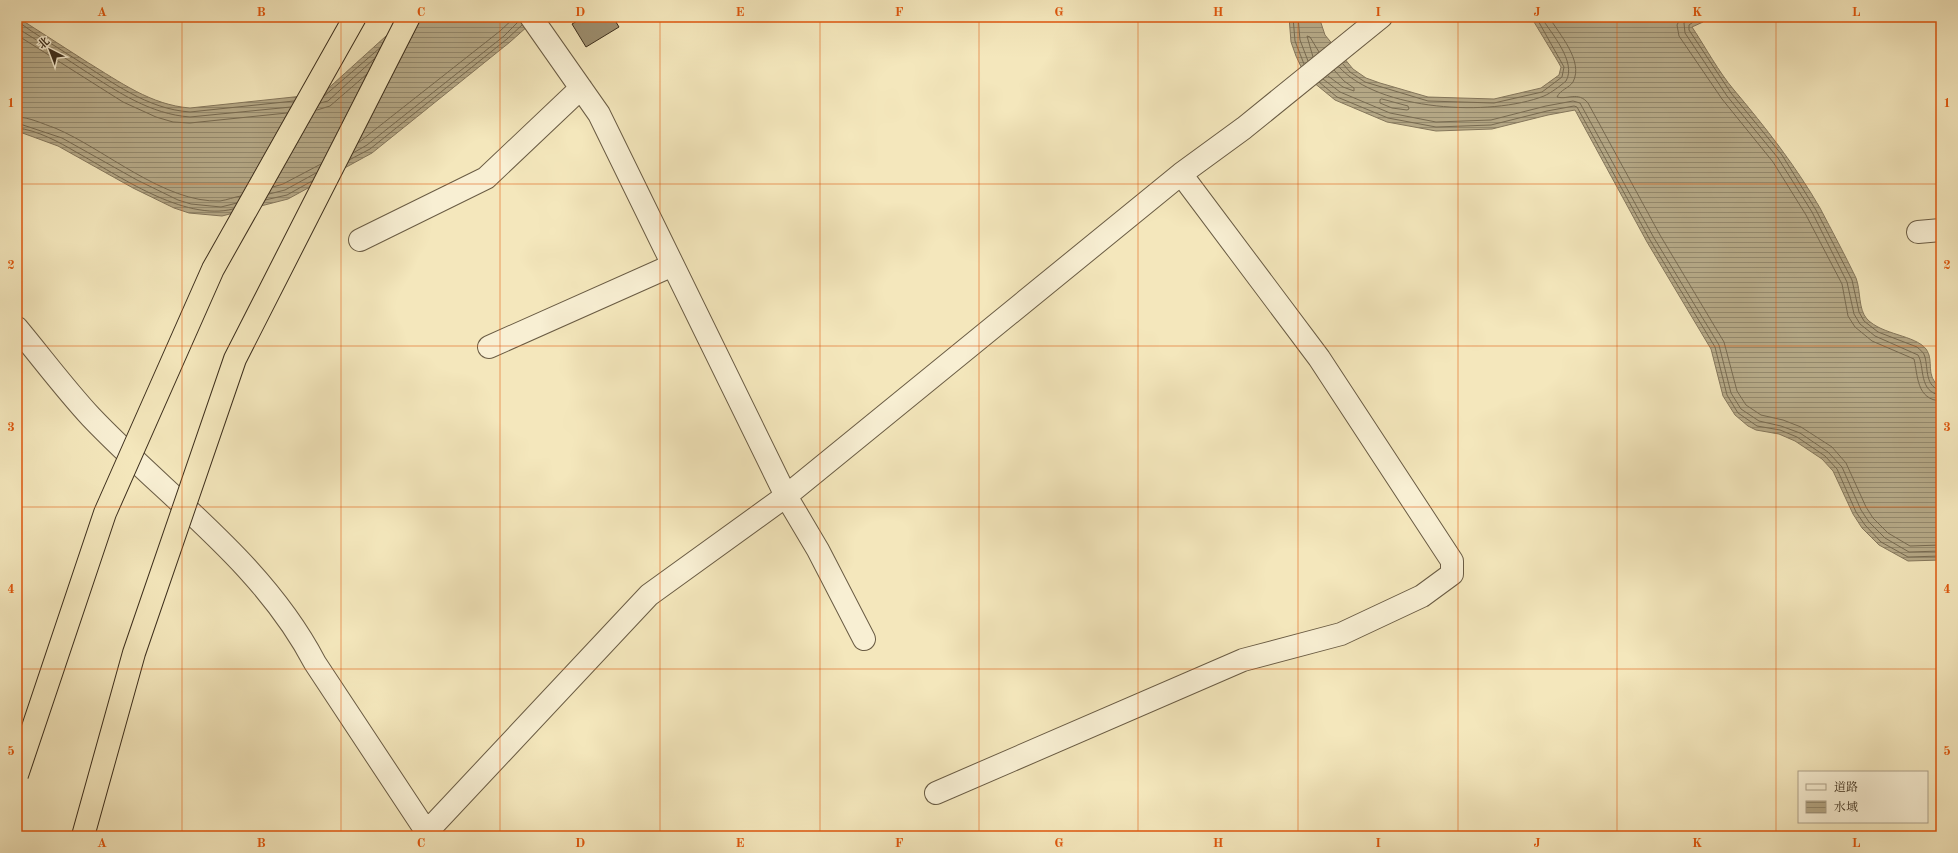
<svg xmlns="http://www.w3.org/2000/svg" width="1958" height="853" font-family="'Old Standard TT','Noto Serif SC',serif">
  <defs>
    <pattern id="water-rules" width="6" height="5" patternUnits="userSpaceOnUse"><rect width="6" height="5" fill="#b5a886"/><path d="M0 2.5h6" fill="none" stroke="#94896d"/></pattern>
  </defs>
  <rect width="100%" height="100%" fill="#f4e7bc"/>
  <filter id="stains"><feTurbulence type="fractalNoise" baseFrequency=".005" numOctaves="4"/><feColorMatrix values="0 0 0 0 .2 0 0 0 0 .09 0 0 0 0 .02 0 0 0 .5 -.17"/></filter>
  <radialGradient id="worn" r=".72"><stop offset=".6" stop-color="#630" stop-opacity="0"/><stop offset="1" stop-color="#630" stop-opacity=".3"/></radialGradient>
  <!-- water -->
  <path fill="url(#water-rules)" stroke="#85775c" d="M17 17C40 32 64 47 87 62 120 82 151 105 190 108L322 94 407 17H538L510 42 372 153 288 199 222 216 189 213 174 208 133 188 58 146 17 131Z
    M1289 17H1319L1325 35 1353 69 1366 78 1380 83 1428 97 1494 99 1541 88 1559 75 1561 67 1557 60 1531 17H1700L1703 22 1692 27C1706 48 1718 71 1734 90 1766 128 1795 165 1820 208 1832 231 1845 255 1856 278 1861 291 1858 309 1867 319 1882 335 1915 335 1926 349 1935 361 1924 377 1941 387V560L1908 561 1879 545 1862 528 1853 514 1833 471 1822 459 1795 441 1779 434 1756 430 1748 426 1735 415 1723 396 1711 349 1647 242 1575 110 1548 115 1492 129 1436 131 1387 122 1335 100 1313 82 1303 71 1296 56 1291 42Z"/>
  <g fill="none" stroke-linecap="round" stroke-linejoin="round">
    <!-- shore -->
    <path stroke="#786b51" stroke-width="1" d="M1293 17 1295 41 1304 64
      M1298 17 1300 40 1308 61
      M1549 17C1559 34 1584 61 1573 82 1569 88 1560 90 1557 97 1568 100 1578 91 1588 103L1660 235 1724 342 1737 391 1746 405 1761 415 1783 420 1801 427 1832 447 1846 463 1866 507 1873 518 1888 533 1910 546 1941 545
      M1681 17 1677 25 1679 36 1722 99 1773 162 1806 215 1842 284 1848 316 1855 327 1872 341 1914 359C1918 375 1916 400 1941 401
      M1691 17 1684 23 1685 33 1727 96 1778 158 1812 212 1847 282 1854 314 1860 324 1875 336 1918 355C1925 366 1918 393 1941 395
      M1697 17 1696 20 1689 25V30L1731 93 1782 155 1816 210 1852 280 1859 312 1864 321 1878 332 1917 347C1920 350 1924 352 1925 357 1928 368 1925 388 1941 390
      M17 21C36 35 57 47 77 60 112 82 147 109 190 112L294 101
      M17 28C40 42 62 56 85 71 118 92 150 114 190 117L291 107
      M17 35 123 102 156 117 173 122 190 123 287 113
      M1313 57 1307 36 1310 37 1319 52
      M1343 64 1350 72 1365 82 1428 101 1494 103 1542 92 1562 77 1564 67 1536 17
      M1339 67C1379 111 1490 117 1544 96 1551 93 1560 86 1566 81 1577 62 1551 33 1541 17
      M1328 76 1343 87 1354 91V88L1344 81 1334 70
      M1323 79 1340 92 1390 113 1436 122 1491 120 1546 106 1573 101 1580 103 1654 238 1719 345 1731 393 1741 409 1759 421 1781 426 1800 433 1828 452 1842 467 1861 510 1869 522 1885 538 1909 552 1941 551
      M1319 82 1337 97 1388 118 1436 127 1491 125 1547 111 1574 106 1577 107 1650 240 1715 347 1727 395 1738 413 1757 426 1780 430 1797 437 1825 456 1837 469 1856 512 1865 525 1881 542 1908 557 1941 556
      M323 97 381 47
      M1382 99 1408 106 1409 109 1407 110 1392 108 1380 103V100Z
      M320 103 328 101 374 59
      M317 110 330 106 367 74
      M17 117C29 117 43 124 55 128 105 149 164 203 220 201 227 200 234 197 241 196
      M17 123 62 138 137 180 178 200 191 204 221 207 237 203
      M17 128C37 130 59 142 76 152 118 175 184 222 233 209
      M358 143 500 31 515 17
      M353 153 367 145 504 36 520 20
      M349 160 370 149 507 39 522 25
      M273 187 283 184 321 164
      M269 194 285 190 316 173
      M265 200 287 195 312 181"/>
  </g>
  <!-- building -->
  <path fill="#9c8e6f" stroke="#3c2e1c" d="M584 17H613L619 27 586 47 572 24Z"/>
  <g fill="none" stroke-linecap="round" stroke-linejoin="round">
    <defs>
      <path id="minor" d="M531 17 599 114 786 496 1181 174 1244 128 1381 17
        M1918 232 1941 230
        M360 240 486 178 581 88
        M17 328C42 358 65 389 91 417 167 497 263 563 315 663L426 831
        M489 347 673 265
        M936 793 1243 660 1341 634 1422 596 1452 574V561L1319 358 1181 174
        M423 836 649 595 786 496 818 550 864 639"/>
    </defs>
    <!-- minor casing -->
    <use href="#minor" stroke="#6a5c44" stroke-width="24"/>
    <!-- minor -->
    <use href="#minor" stroke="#f8efd3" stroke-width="22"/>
    <defs>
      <path id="major-bridge" d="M17 775 105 513 213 269 355 17
        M83 836 134 653 235 359 409 17"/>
    </defs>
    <!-- major-bridge casing -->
    <use href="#major-bridge" stroke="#3c2e1c" stroke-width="24" stroke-linecap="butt"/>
    <!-- major-bridge -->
    <use href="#major-bridge" stroke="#f4e7bc" stroke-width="22"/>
  </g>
  <!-- grid -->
  <path fill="none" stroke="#df570d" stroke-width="1" stroke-opacity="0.55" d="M182 17V836M341 17V836M500 17V836M660 17V836M820 17V836M979 17V836M1138 17V836M1298 17V836M1458 17V836M1617 17V836M1776 17V836M17 184H1941M17 346H1941M17 507H1941M17 669H1941"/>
  <!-- margin -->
  <rect width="1958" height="853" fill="none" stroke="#f4e7bc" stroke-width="44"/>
  <!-- legend -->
  <rect x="1798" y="771" width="130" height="52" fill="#f8efd3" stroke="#ada28a"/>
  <rect x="1806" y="784" width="20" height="6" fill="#f8efd3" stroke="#ada28a"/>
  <text x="1834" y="791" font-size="12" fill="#3c2e1c">道路</text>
  <rect x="1806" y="801" width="20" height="12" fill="url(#water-rules)" stroke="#ada28a"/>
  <text x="1834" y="811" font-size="12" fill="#3c2e1c">水域</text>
  <!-- north arrow -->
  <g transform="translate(50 50) rotate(318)" stroke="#f8efd3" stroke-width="3" paint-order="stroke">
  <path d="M0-3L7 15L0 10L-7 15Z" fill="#3c2e1c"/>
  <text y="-6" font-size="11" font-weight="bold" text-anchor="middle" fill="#3c2e1c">北</text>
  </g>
  <rect x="22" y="22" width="1914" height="809" fill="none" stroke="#df570d" stroke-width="1.5"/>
  <g font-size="13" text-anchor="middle" font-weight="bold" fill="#df570d">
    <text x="102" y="16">A</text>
    <text x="261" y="16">B</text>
    <text x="421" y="16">C</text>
    <text x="580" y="16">D</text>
    <text x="740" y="16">E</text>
    <text x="899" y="16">F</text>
    <text x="1059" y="16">G</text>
    <text x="1218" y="16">H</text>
    <text x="1378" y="16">I</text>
    <text x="1537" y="16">J</text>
    <text x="1697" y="16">K</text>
    <text x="1856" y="16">L</text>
    <text x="11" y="107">1</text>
    <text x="1947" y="107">1</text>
    <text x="11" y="269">2</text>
    <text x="1947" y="269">2</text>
    <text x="11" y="431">3</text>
    <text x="1947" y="431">3</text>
    <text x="11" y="593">4</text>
    <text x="1947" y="593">4</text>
    <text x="11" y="755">5</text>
    <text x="1947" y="755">5</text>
    <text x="102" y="847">A</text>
    <text x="261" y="847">B</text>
    <text x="421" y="847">C</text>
    <text x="580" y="847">D</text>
    <text x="740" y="847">E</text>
    <text x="899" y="847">F</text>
    <text x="1059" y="847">G</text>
    <text x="1218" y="847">H</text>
    <text x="1378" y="847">I</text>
    <text x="1537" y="847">J</text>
    <text x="1697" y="847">K</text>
    <text x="1856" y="847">L</text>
  </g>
  <rect width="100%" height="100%" filter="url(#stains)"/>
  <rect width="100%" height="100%" fill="url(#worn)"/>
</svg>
